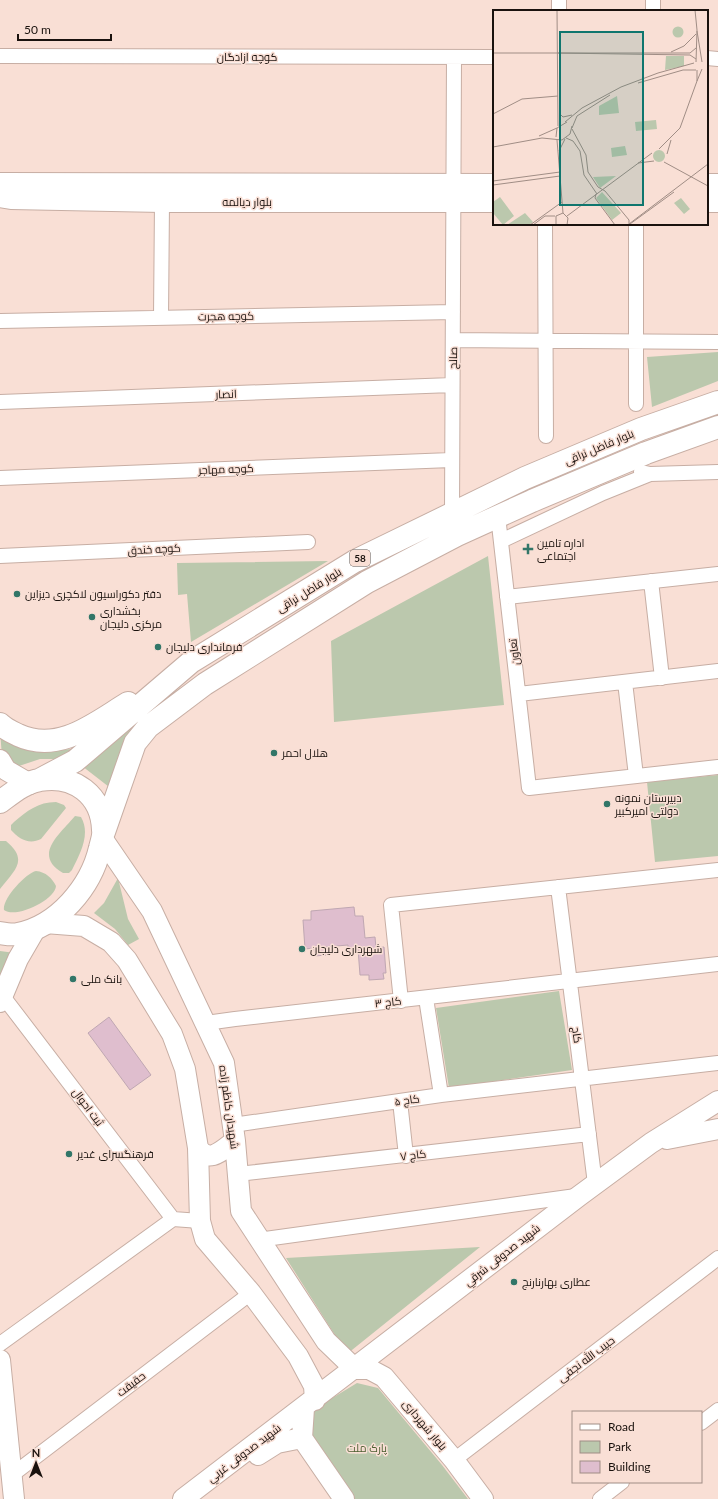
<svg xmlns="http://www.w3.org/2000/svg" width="718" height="1499" font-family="Lato,Cairo,sans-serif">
  <rect width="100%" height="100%" fill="#f9dfd5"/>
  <!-- green -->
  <path fill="#bbc8ad" d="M718 352V381L652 407 647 357Z
    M488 556 504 705 334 722 331 641Z
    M328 561 191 642 187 594 178 595 177 563Z
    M180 688 183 692 113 790 82 766 140 717Z
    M0 730 48 750 75 749 65 759H40L19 766 2 757Z
    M718 775V856L655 862 647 782Z
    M56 802 64 805 66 808 41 839C29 845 19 839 11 830V825L14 822C27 811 38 802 56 802Z
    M75 816 81 817C91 834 80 854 72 870L69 873H63C32 855 60 834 75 816Z
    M0 841H6C29 860 15 870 0 889Z
    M36 871C46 872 52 878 56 886 55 900 16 919 4 910 2 899 26 873 36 871Z
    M118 878 128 919 139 939 128 945 115 929 94 913 104 903Z
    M0 951 15 953 0 986Z
    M559 991 572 1070 449 1088 436 1008Z
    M480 1247 347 1354 286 1258Z
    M357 1383 378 1388 442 1465 468 1499H346L305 1442 311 1411Z"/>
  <!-- building -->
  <path fill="#dfbece" stroke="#bfa7b2" d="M354 907 355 916H363L365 938 375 937 376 948 384 947 386 973H383L384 979 369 980V975H360L358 949 348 950V945L325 947 326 955 315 956 314 948 305 949 303 920H311V911Z
    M109 1017 151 1075 130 1090 88 1033Z"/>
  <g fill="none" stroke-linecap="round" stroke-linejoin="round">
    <defs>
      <path id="street" d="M559 0V11
        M653 11V0
        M0 56 494 57
        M707 58 718 59
        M545 224 546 436
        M636 224V404
        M161 318 162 202
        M0 321 453 312
        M453 340 718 342
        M0 402 452 385
        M641 472 650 474 718 472
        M0 478 451 460
        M452 513 454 57
        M498 516 529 788 718 767
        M501 541 603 493 650 474
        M0 556 308 542
        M651 581 662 678
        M507 597 718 574
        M625 682 636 776
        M519 694 718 671
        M558 887 595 1184
        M2 995 173 1219
        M426 998 441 1095
        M401 1001 391 905 718 870
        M206 1023 235 1019 718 964
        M400 1101 406 1156
        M233 1125 441 1095 718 1063
        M238 1174 589 1134
        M258 1240 576 1196
        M0 1344 173 1219 200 1221
        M701 1423 718 1410
        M454 1460 718 1258
        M12 1475 251 1293
        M600 1499 622 1482"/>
      <path id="secondary" d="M0 183 494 184
        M707 184H718
        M0 197 11 199 162 202H494
        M707 202H718
        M0 760 6 770 30 784
        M102 838 152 911 224 1063 235 1141 241 1211 326 1341 355 1369
        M45 923 84 926 111 942 127 960 172 1034 185 1069 198 1148 200 1221 205 1239 251 1293 298 1356 314 1386 315 1400
        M0 1002 18 959 36 928
        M667 1139 718 1129
        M198 1148C210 1165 223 1149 235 1141
        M0 1360 14 1499
        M355 1369H369L384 1377 454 1460 483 1499
        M304 1408 302 1438 344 1499
        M258 1455 277 1443 302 1438
        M183 1499 579 1196 651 1143 718 1101"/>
      <path id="primary" d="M0 724C5 729 12 732 18 735 59 754 95 723 128 703
        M39 780 75 761 191 662 355 561 525 478 641 429 718 402
        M0 802C11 794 25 782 40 780 74 774 102 795 103 830 104 836 101 843 100 848 91 887 58 926 18 934 13 935 6 934 0 933
        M104 832 135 743 148 727 205 684 367 582 457 535 532 501 646 453 718 427"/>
    </defs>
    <!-- street casing -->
    <use href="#street" stroke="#c7aea4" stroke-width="16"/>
    <!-- secondary casing -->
    <use href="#secondary" stroke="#c7aea4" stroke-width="22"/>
    <!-- primary casing -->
    <use href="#primary" stroke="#c7aea4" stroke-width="24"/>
    <!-- street -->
    <use href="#street" stroke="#fff" stroke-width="14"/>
    <!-- secondary -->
    <use href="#secondary" stroke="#fff" stroke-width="20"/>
    <!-- primary -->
    <use href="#primary" stroke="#fff" stroke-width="22"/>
  </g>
  <!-- markers -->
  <g fill="#327668" stroke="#f9dfd5" stroke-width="1.5">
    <path d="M526 543h4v4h4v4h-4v4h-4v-4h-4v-4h4z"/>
    <circle cx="17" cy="594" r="4"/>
    <circle cx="92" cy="617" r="4"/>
    <circle cx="158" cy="647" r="4"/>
    <circle cx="274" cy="753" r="4"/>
    <circle cx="607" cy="804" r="4"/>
    <circle cx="302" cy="949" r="4"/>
    <circle cx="73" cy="979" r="4"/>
    <circle cx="69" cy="1154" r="4"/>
    <circle cx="514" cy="1282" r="4"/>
  </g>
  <g text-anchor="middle" stroke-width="3" stroke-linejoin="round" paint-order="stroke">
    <!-- shield labels -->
    <rect fill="#f9dfd5" stroke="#5d504a" stroke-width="1" x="350" y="550" width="20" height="16" rx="3"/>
    <g font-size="10" font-weight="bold" fill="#1a120e">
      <text x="360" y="562">58</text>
    </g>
    <!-- street labels -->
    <g font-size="11" fill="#1a120e" stroke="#f9dfd5">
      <text x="247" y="61">کوچه ازادگان</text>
      <text x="247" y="206">بلوار دیالمه</text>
      <text transform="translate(226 316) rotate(-1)" y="4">کوچه هجرت</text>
      <text transform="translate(453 358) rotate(-89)" y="4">صالح</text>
      <text transform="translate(226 394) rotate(-2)" y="4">انصار</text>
      <text transform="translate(599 447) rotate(-23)" y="4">بلوار فاضل نراقی</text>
      <text transform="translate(226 469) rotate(-2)" y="4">کوچه مهاجر</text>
      <text transform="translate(154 549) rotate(-3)" y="4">کوچه خندق</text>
      <text transform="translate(309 590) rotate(-32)" y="4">بلوار فاضل نراقی</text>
      <text transform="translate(514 652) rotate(-97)" y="4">تعاون</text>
      <text transform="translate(388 1002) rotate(-6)" y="4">کاج ۳</text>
      <text transform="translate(577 1035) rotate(83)" y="4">کاج</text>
      <text transform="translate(407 1100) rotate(-8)" y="4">کاج ۵</text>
      <text transform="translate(88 1107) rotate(53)" y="4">ثبت احوال</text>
      <text transform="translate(229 1107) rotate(82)" y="4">شهیدان کاظم زاده</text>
      <text transform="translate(413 1155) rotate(-7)" y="4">کاج ۷</text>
      <text transform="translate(502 1255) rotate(-38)" y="4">شهید صدوقی شرقي</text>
      <text transform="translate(586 1359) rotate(-37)" y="4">حبیب الله نجفی</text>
      <text transform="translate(131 1384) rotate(-37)" y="4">حقیقت</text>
      <text transform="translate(425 1425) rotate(50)" y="4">بلوار شهرداری</text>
      <text transform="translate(244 1453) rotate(-37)" y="4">شهید صدوقی غربي</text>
    </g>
    <!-- poi labels -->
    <g font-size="11" fill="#1a120e" stroke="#f9dfd5" text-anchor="start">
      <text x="537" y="547">اداره تامین<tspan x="537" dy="13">اجتماعی</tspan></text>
      <text x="25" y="598">دفتر دکوراسیون لاکچری دیزاین</text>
      <text x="100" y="615">بخشداری<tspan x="100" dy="13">مرکزی دلیجان</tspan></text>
      <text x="166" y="651">فرمانداری دلیجان</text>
      <text x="282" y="757">هلال احمر</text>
      <text x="615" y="802">دبیرستان نمونه<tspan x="615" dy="13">دولتی امیرکبیر</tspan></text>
      <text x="310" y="953">شهرداری دلیجان</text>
      <text x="81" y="983">بانک ملی</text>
      <text x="77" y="1158">فرهنگسرای غدیر</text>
      <text x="522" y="1286">عطاری بهارنارنج</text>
    </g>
    <!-- park labels -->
    <g font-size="11" fill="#4a5d2f" stroke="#f9dfd5">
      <text x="367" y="1452">پارک ملت</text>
    </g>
  </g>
  <!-- overview -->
  <g transform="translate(493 10)">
    <rect width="215" height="215" fill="#f9dfd5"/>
    <path d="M179.5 22a5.5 5.5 0 1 1 11 0a5.5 5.5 0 1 1-11 0ZM173 46H191V56L172 60ZM124 86 126 103 106 105V96ZM163 110 164 119 143 121 142 112ZM132 136 134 145 119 147 118 138ZM160 146a6 6 0 1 1 12 0a6 6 0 1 1-12 0ZM123 166 107 178 100 167ZM109 182 128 203 119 210 103 188ZM7 187 21 206 10 215 0 203V192ZM188 188 197 199 191 204 181 193ZM32 203 40 212 36 215H14Z" fill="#bbc8ad"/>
    <path fill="none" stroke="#a08d85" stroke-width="1" d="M64 0 65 116M202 0 204 20 203 52M204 21 209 52M178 42 191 36 203 24M0 43H64M64 43H197L203 38M64 43 197 45 203 49M204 60V71L209 59M145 73 190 60H203M66 103 70 107 79 105M0 104 29 89 65 86M72 112 89 98 128 77 165 63 201 53M79 118 84 106 117 85M79 119 93 145 95 162 105 177 112 181 136 210V215M46 126 64 118M63 127 64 118 74 112M73 128 80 131 87 141 91 165 104 184M64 130 70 203M0 137 49 128 69 130 77 124 79 116M166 139 187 118 204 71M66 141 72 129M174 144 178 130M171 152 215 176M145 153 161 151M0 171 67 162M0 175 67 166M103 184 102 188 122 215M74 206 159 143M136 214 215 154M137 214 181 182M37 215 69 192M40 215 52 206H62M63 215V206L70 203 75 208 74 215"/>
    <path fill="#0f766e" fill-opacity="0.15" stroke="#0f766e" stroke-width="2" d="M67 22H150V195H67Z"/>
    <rect width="215" height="215" fill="none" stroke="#1a120e" stroke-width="2"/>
  </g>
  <!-- legend -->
  <rect x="572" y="1411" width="130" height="72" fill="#f9dfd5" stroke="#a08d85"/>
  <rect x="580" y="1424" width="20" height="6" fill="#ffffff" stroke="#a08d85"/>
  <text x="608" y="1431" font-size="12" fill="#1a120e">Road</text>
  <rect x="580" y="1441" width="20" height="12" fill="#bbc8ad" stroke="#a08d85"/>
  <text x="608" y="1451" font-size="12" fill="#1a120e">Park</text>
  <rect x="580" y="1461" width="20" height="12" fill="#dfbece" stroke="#a08d85"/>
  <text x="608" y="1471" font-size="12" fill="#1a120e">Building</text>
  <!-- north arrow -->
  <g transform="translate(36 1463)" stroke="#f9dfd5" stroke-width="3" paint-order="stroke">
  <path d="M0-3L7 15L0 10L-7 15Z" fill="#1a120e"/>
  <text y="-6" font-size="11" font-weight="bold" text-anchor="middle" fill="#1a120e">N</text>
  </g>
  <!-- scale -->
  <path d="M18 34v6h93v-6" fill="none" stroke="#1a120e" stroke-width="2"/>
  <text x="24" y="34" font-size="12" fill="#1a120e" stroke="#f9dfd5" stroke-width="3" paint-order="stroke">50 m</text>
</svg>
